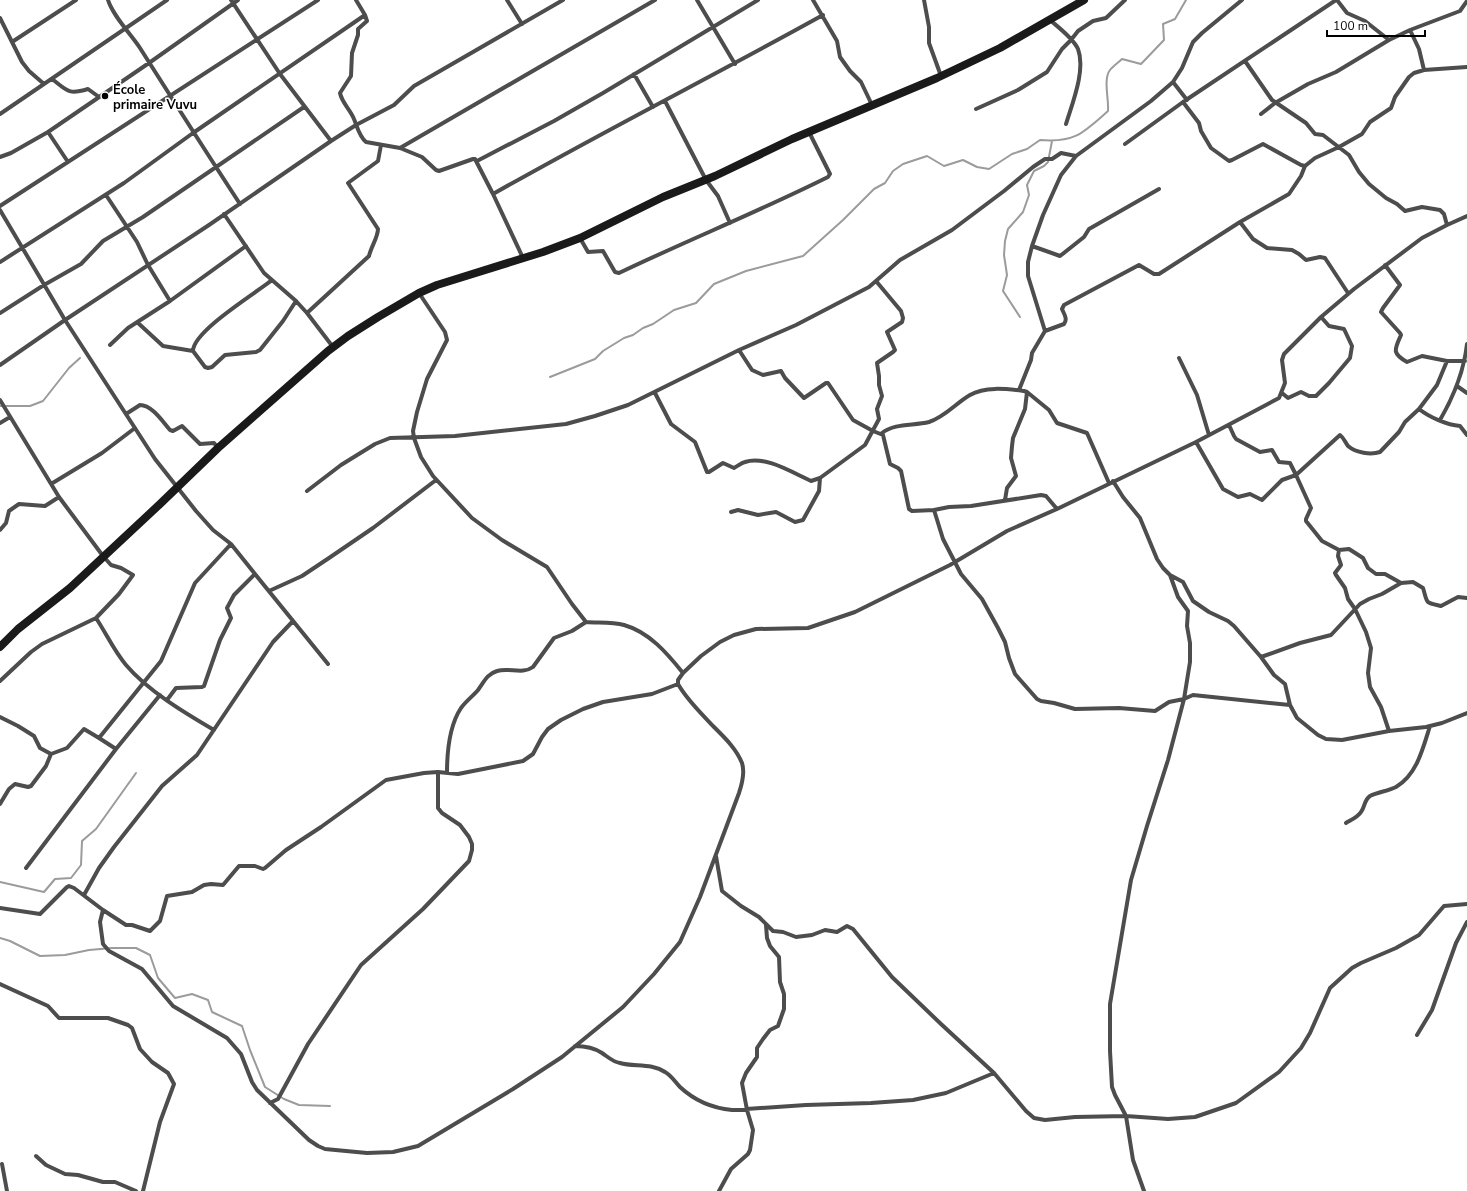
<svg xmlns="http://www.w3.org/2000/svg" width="1467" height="1191" font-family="'Nunito Sans',sans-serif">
  <rect width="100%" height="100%" fill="#fff"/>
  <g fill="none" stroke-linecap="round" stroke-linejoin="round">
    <!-- stream -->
    <path stroke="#9b9b9b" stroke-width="2" d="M1020 317 1003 291 1007 275 1004 255 1005 241 1008 229 1023 212 1029 195 1027 185 1034 171 1044 166 1048 162 1052 141
      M550 377 595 359 603 351 624 338 633 335 643 328 653 324 674 310 696 303 714 284 746 271 803 256 843 220 874 189 885 183 893 171 903 164 927 156 944 166 963 160 977 167 989 169 1012 154 1027 149 1040 140C1075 143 1083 133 1108 111 1109 99 1103 79 1110 70 1113 66 1119 62 1122 59L1141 64 1164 40 1163 24 1175 19 1186 0
      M0 406H30L43 401 69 368 80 358
      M0 882 44 892 55 879 71 878 81 865 82 841 96 829 136 773
      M0 938 10 941 40 956 65 955 89 950 112 948H136L150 955 158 978 175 998 192 994 208 1000 212 1012 242 1026 250 1050 265 1087 284 1099 299 1105 330 1106"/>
    <!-- street -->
    <path stroke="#4d4d4d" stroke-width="4" d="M108 0C113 16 130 33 140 48 173 100 206 152 240 204
      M231 0 280 74 331 141
      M356 0 365 15 367 21 358 29V35L352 53 351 76 340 93C342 103 350 109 354 119 357 126 359 136 366 142L400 148 422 157 436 170 439 171 473 159H475L493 194 523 258
      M507 0 522 24
      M697 0 735 64
      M813 0 837 41 840 57 850 71 861 82 872 105
      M924 0 929 27V43L941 76
      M1337 0 1347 13 1365 21 1389 40
      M0 18 22 62 29 71 44 84
      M1050 20C1059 28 1073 38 1078 49 1086 70 1072 104 1066 124
      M1410 30 1419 49 1424 70
      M12 42 76 0
      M1245 61 1272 100 1306 123 1315 134 1323 135 1349 155 1359 172 1369 184 1386 198 1397 204 1405 211 1422 207 1440 210 1444 214 1447 225
      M634 74 653 107
      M52 79C68 91 68 95 88 89L99 97
      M1173 82 1187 100
      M665 101 706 180 718 196 730 223
      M1183 102 1199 123 1201 131 1211 148 1229 161 1232 160 1263 144 1301 165 1305 166 1315 158 1339 147 1362 134 1370 122 1391 108 1395 97 1409 77 1414 73 1424 70 1467 67
      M976 109 1018 90 1047 72 1062 49 1071 40 1078 31 1093 21 1106 18 1125 0
      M0 114 167 0
      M1261 114 1275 103 1308 84 1336 72 1389 40 1410 30 1460 11 1467 1
      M48 132 68 162
      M1125 144 1183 102 1336 0
      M400 148 655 0
      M0 157 11 153 48 132 149 63 238 0
      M477 161 554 121 603 93 758 0
      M493 194C602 132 713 76 823 15
      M106 195 137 242 148 265 170 301 246 246
      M0 206 318 0
      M0 210 65 320 209 225 331 141 356 125 394 105 414 86 563 0
      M224 214 264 273 296 301 307 313 333 347
      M1240 222 1253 239 1267 248 1292 250 1299 254 1306 260 1320 257 1325 258 1348 293
      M580 238 588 252 603 251 615 272 619 273C688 240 760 211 828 177L830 174 809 132
      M1032 246 1060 256 1084 237 1089 229 1159 189
      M0 262 124 183 193 133 365 15
      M1385 265 1400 285 1383 308 1381 312 1400 333 1401 335C1395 349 1391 353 1407 362L1422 356 1447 361 1437 385 1419 409
      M272 280C256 293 193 331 193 351L205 367 208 368 212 367 225 355 256 352 260 350 283 321 296 301
      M419 293 445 332 447 340 427 379 417 412 413 431 414 438 421 457 433 476 472 518 502 540 547 567 572 604 586 622C598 623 612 622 624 625 649 632 667 653 683 673
      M0 313 44 285 81 264 103 241 143 217 304 107
      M307 313 369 256C371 247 378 237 378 229L348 183 378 161 381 145
      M137 322 163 346 193 351
      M1045 331 1028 276V262L1032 246 1043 215 1061 175 1076 156 1151 101 1173 82 1182 68 1193 42 1202 33 1242 0
      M110 345 128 328 170 301
      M739 350 752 370 763 375 781 371 785 378 804 398 826 383H828L853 420 873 431 883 435 890 464 898 468 901 471 909 509 912 511 934 510 943 539 961 574 982 599 998 628 1005 642 1009 658 1015 674 1037 699 1041 701 1054 703 1075 709 1119 708 1155 711 1169 702 1184 699 1190 662V643L1187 626 1188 611 1178 597 1170 575
      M1179 358 1197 395 1209 435
      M1447 361H1465
      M0 365 65 320 155 459 196 511 213 530 231 544 255 574 328 664
      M1457 386 1467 393
      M1019 390 1031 360 1032 353 1045 331 1064 324C1068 319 1064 314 1062 309L1064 305 1139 265 1154 274H1159L1240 222 1289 194 1301 176 1305 166
      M655 393 671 424 695 442 707 472H709L723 463 734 468C738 466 741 463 745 462 765 455 793 473 811 481L820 478 865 445 879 419 877 409 882 396 879 385V376L877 363 893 352 895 350 887 332 902 322 903 318 901 311 876 281
      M1282 393 1288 398 1301 392 1309 396H1316L1329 383 1350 358 1352 346 1344 329 1329 326 1321 317
      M0 400 59 497 103 556 111 565 121 568 133 575 119 594 96 618 42 644 31 652 0 681
      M126 414 140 405C152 405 163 422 170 430L173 431 182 426 200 444 214 443 218 448
      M1440 420C1454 396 1464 371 1467 344
      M0 423 10 417
      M882 433C895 423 913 426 929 422 945 417 956 403 970 395 985 386 1007 389 1024 391L1027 392 1049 410 1057 423 1087 433 1109 483
      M1467 435 1460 426C1447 425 1429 417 1419 409L1405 422 1399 432 1380 452C1371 455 1356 453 1348 446 1345 442 1344 438 1340 435L1296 475 1311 508 1306 519V521L1322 541 1339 550 1349 549 1363 558 1368 568 1376 574H1385L1401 583 1413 582 1423 588C1428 604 1424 602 1441 606L1458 597 1467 598
      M1196 442 1223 489 1238 497 1250 494 1262 500 1282 480 1296 475 1290 463 1279 462 1272 450 1260 452 1236 439 1234 436 1229 425
      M1113 481 1123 497 1140 518 1157 559 1163 568 1170 575 1183 582 1193 601 1209 612 1228 621 1234 626 1261 657 1274 675 1285 684 1290 705 1297 718 1318 735 1326 739 1342 740 1389 731 1426 727 1442 723 1467 713
      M51 484 102 453 135 428
      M307 491 341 465 375 444 390 438 455 436 566 424 595 416 628 405 739 350 796 325 869 287 900 260 952 230 1004 191 1033 167 1045 159H1052L1061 153 1076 156
      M1005 500 1007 488 1016 476 1011 458 1012 446 1013 438 1025 409 1027 392
      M934 510 949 507 971 506 1041 495 1046 496 1057 509
      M731 512 738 510 758 515 776 512 795 522 803 520 819 491 820 478
      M0 530 6 523 9 511 19 504 45 506 59 497
      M1339 550 1338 556 1341 565 1335 573 1336 575 1345 588 1348 599 1355 609 1366 632 1371 648 1368 673 1370 687 1381 707 1389 731
      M269 591 302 576 329 558 373 528 436 480
      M96 618C106 633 114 651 126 665 148 691 185 713 214 730
      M1261 657 1300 643 1331 635 1360 604 1369 599 1382 594 1401 583
      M167 700 176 688 202 687 204 686 220 640 231 618 227 608 234 595 255 574
      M0 717 18 726 34 736 40 748 51 754 67 748 84 729 99 738 161 661 195 583 231 544
      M99 738 116 749
      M447 773C447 752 449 726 461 708 466 701 473 696 478 690 484 682 487 674 497 671 509 667 522 675 533 667L554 638 572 631 586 622
      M0 804 9 789 15 784 28 787 31 786 46 766 51 754
      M1346 823C1351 820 1358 817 1361 812 1365 807 1364 800 1370 796 1378 792 1388 791 1396 787 1417 775 1423 748 1430 726
      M716 856 722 891 741 906 759 917 773 931 783 932 796 937 812 935 825 930 837 932 847 926 853 929 892 977 941 1024 994 1073 1026 1111 1034 1118 1045 1120 1075 1117 1126 1116 1168 1119 1195 1117 1236 1103 1279 1072 1301 1048 1310 1033 1330 988 1352 968 1361 963 1396 948 1419 935 1444 906 1467 904
      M26 868 116 749 160 695
      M84 895 99 868 114 847 162 786 197 755 273 642 293 621
      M0 908 40 914 67 887 69 886 74 888 103 910 100 922 103 944 109 951 142 969 173 1006 227 1038 241 1054 252 1082 257 1090 309 1140 318 1146 325 1149 367 1153 393 1152 418 1146 513 1089 562 1057 623 1007 654 974 680 942 700 897 739 793C742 784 745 772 742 763 736 748 724 737 713 726 701 713 687 700 678 684V680L683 673 701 656 720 642 734 635 756 629 808 628 855 612 950 565 1007 531 1057 509 1196 442 1266 405 1279 398 1285 383 1282 360 1284 354 1321 317 1354 289 1422 238 1447 225 1467 216
      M103 910 126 925H132L150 931 160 921 167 896 192 892 204 885 211 884 223 885 239 866H255L263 869 265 868 286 850 321 827 386 780 424 773 438 772 458 774 523 761 533 754 542 737 548 729 561 720 583 709 603 702 652 694 678 684
      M0 984 48 1006 59 1018H108L128 1025 132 1028 140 1049 152 1062 168 1073 174 1084 160 1122 143 1191
      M1417 1035 1432 1010 1456 943 1467 922
      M575 1046C585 1046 593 1047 602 1053 608 1057 613 1062 620 1063 634 1067 652 1063 665 1072 671 1075 675 1082 680 1087 695 1101 711 1108 732 1110L806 1105 871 1103 913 1100 946 1093 994 1073
      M270 1103 278 1099 308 1044 361 965 423 909 469 861 472 850V844L469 837 460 825 442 813 438 808V772
      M36 1156 46 1165 65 1174 78 1175 103 1182H115L136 1191
      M2 1164 7 1191
      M719 1191 731 1169 748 1154 750 1150 753 1130 747 1110 742 1083 746 1073 757 1057V1048L763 1039 770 1030 778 1026 784 1009V994L780 982 779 957 770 946 767 938 766 925
      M1144 1191 1133 1160 1126 1116 1115 1095 1112 1087 1110 1051V1004L1131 880 1147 826 1168 760 1184 699 1193 695 1290 705"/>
    <!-- secondary -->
    <path stroke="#1a1a1a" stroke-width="8" d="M0 647 18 629 70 588 160 504 218 448 328 351 348 336 378 317 419 293 437 285 543 252 580 238 663 197 715 176 792 139 937 78 1000 48 1084 0"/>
  </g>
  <!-- markers -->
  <circle fill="#000" stroke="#fff" stroke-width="1.5" cx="105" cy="96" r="4"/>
  <g text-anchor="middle" stroke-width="3" stroke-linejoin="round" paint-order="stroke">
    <!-- poi labels -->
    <g font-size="13" font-weight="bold" fill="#000" stroke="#fff" text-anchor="start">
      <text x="113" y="94">École<tspan x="113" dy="15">primaire Vuvu</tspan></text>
    </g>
  </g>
  <!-- scale -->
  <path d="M1327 30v6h98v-6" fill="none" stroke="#000000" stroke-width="2"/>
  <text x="1333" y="30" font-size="12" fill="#000000" stroke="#ffffff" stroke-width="3" paint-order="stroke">100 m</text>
</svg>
